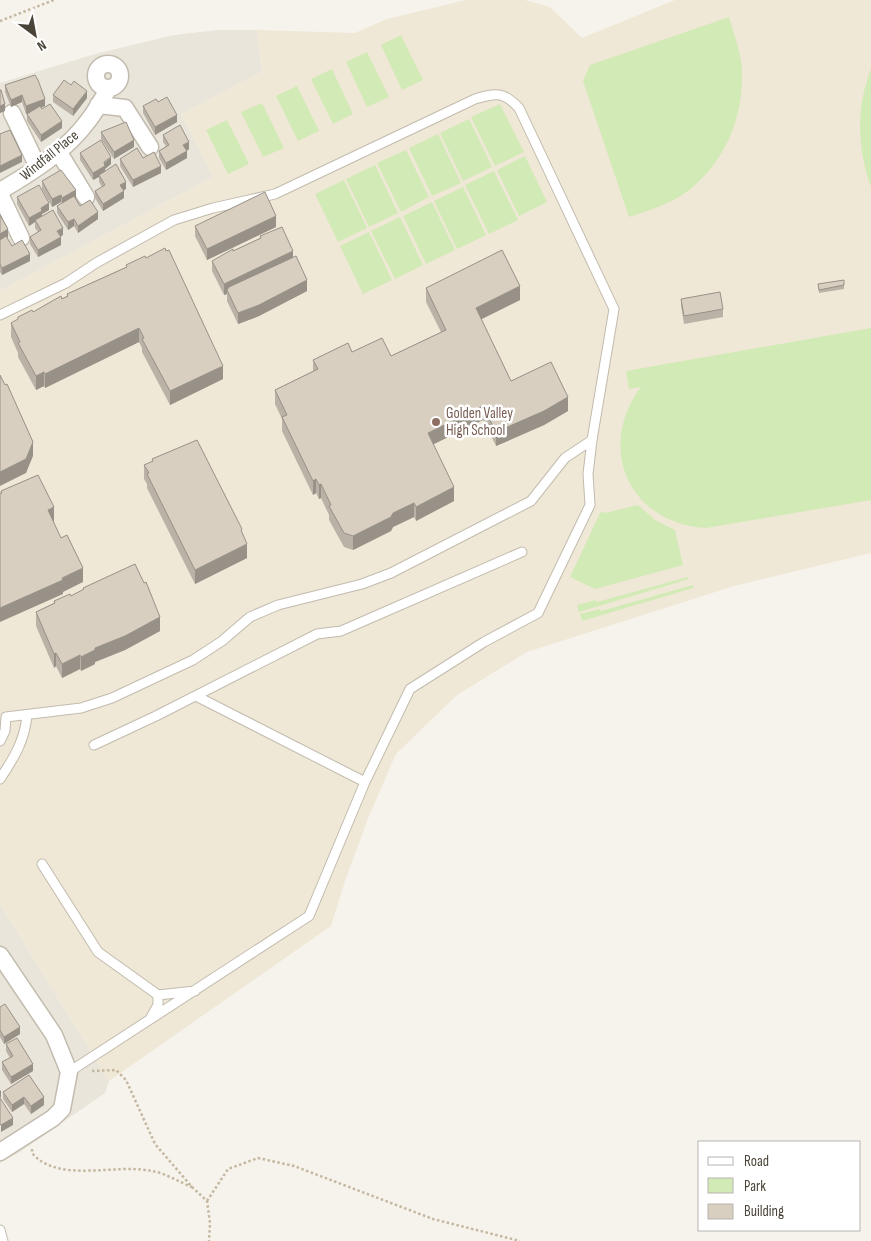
<svg xmlns="http://www.w3.org/2000/svg" width="871" height="1241" font-family="'Sofia Sans Condensed',sans-serif">
  <rect width="100%" height="100%" fill="#f6f3ec"/>
  <!-- residential -->
  <path fill="#eae5da" d="M218 30H257L262 72 181 114 213 177 0 291V83L95 54 174 35Z
    M0 904 109 1081 105 1093 20 1152 0 1163Z"/>
  <!-- education -->
  <path fill="#efe8d6" d="M466 0H525L550 7 582 38 675 0H871V553L734 586 527 652 457 695 396 754 369 816 345 881 331 926 109 1081 0 904V291L213 177 181 114 262 72 257 30 355 33 387 19Z"/>
  <!-- green -->
  <path fill="#d2eab5" d="M729 17C734 35 742 54 742 73 743 118 725 162 689 190 671 204 650 210 629 217L583 81 590 65Z
    M401 35 423 80 402 90 381 45Z
    M367 52 389 97 367 107 346 62Z
    M332 69 353 114 333 124 311 79Z
    M871 69V187C857 149 856 107 871 69Z
    M297 86 319 131 298 141 276 96Z
    M262 103 284 148 263 157 241 112Z
    M500 104 524 152 495 166 471 117Z
    M469 119 492 167 463 181 440 133Z
    M227 120 249 164 228 174 206 130Z
    M438 134 461 183 432 196 409 148Z
    M406 150 429 197 401 212 377 163Z
    M525 156 547 202 519 216 497 170Z
    M375 165 398 213 369 227 346 179Z
    M494 171 518 220 489 234 465 185Z
    M344 180 367 228 338 242 315 194Z
    M463 187 486 235 457 249 434 201Z
    M432 202 455 250 426 264 403 216Z
    M400 217 423 265 395 279 371 231Z
    M369 232 392 280 363 294 340 246Z
    M871 328V500L706 528C630 524 595 448 641 387L629 389 626 371Z
    M638 505 655 520 675 530 683 565 595 589 570 577 601 511 605 513Z
    M688 577 689 579 579 612 577 605 596 600 597 602Z
    M693 585V588L582 621 580 614 600 609 601 611Z"/>
  <g fill="none" stroke-linecap="round" stroke-linejoin="round">
    <defs>
      <path id="lane" d="M0 315 66 283 96 263 174 220 213 208 275 194 475 99C496 93 503 91 519 108L614 309 592 440
        M196 696 365 782
        M0 741 5 731 6 717 81 708 112 698 193 660 222 641 250 617 278 605 362 584 391 573 531 501 565 458 592 440 588 474 590 505 538 613 484 642 410 689 365 782 309 916 69 1072
        M94 745 156 716 317 634 341 631 522 552
        M0 779C14 758 25 740 27 715
        M42 864 98 952 158 995 195 991
        M150 1019 158 1005V995
        M0 1230 3 1241"/>
      <path id="street" d="M96 76a12 12 0 1 1 24 0a12 12 0 1 1-24 0Z
        M98 105 125 108 150 147
        M12 113 38 167
        M58 151 86 197
        M0 191C31 173 66 151 88 121 96 111 102 99 109 88
        M0 194 21 238
        M0 955 54 1035 69 1072 62 1109 53 1118 0 1152"/>
    </defs>
    <!-- lane casing -->
    <use href="#lane" stroke="#c2bbae" stroke-width="11"/>
    <!-- street casing -->
    <use href="#street" stroke="#c2bbae" stroke-width="19"/>
    <!-- path -->
    <path stroke="#c4b79f" stroke-width="2.5" stroke-dasharray="2.5 2.5" stroke-linecap="butt" d="M0 21 54 0
      M92 1071 116 1070 126 1080 155 1144 192 1187 207 1201 210 1223 209 1241
      M32 1149V1153C58 1184 115 1163 152 1171 165 1173 179 1182 192 1187
      M207 1201 228 1169 258 1158 294 1166 433 1219 520 1241"/>
    <!-- lane -->
    <use href="#lane" stroke="#fff" stroke-width="9"/>
    <!-- street -->
    <use href="#street" stroke="#fff" stroke-width="16"/>
  </g>
  <!-- wall -->
  <path fill="#bab2a6" d="M5 85 45 106 41 108 42 109 62 128 41 142 27 121V114L32 111 26 114 22 102 11 107 5 92Z
    M53 95 87 98 73 116 53 102Z
    M158 102 177 122 155 135 143 113V106Z
    M101 132 134 147 114 159 101 139Z
    M163 135 189 149 187 151V158L166 170 159 158V151L166 146 163 142Z
    M80 153 111 164 105 169V171L126 189 124 190V198L103 211 95 198V191L102 187 99 182V177L93 180 80 160Z
    M143 158 161 173 133 187 120 166V159Z
    M42 181 76 197 75 198 80 206 98 219 78 233 74 226 68 230 57 213V206L62 204 61 202 52 207 42 189Z
    M17 197 49 210 42 214V217L63 235 60 237 61 245 38 257 30 244V237L38 232 35 228V222L29 226 17 204Z
    M0 215 8 237H7L12 246 30 261 2 275 0 272Z
    M195 226 276 227 207 260 195 236Z
    M260 236 293 257 307 291 259 316 238 324 227 301V294L224 295 212 271V261L260 238Z
    M126 265 223 379 170 405 142 352V348L139 342 45 388 44 386 36 390 18 357V353L11 337V323L18 320V317L33 312 67 296V294L126 267Z
    M818 284 844 285V289L819 293Z
    M426 288 520 300 481 319 511 381 568 411 544 425 496 446 483 420 433 444 454 501 416 521 414 517 393 527 391 531 353 550 344 547 329 520V515L321 498 319 499 316 493 313 495 282 431V419L275 404V390L313 371V360L352 352 391 356 441 332 426 302Z
    M681 299 723 309V317L684 324 681 306Z
    M152 459 242 533 247 558 195 584 147 488V484L144 479V465L152 462Z
    M83 588 160 631 125 650 95 662V664L81 671 80 669 62 678 56 666 54 668 36 626V612L54 603V601L71 596 83 590Z
    M0 1007 20 1034 4 1044 0 1037Z
    M6 1044 33 1071 11 1084 2 1070V1062L10 1058 6 1051Z
    M29 1075 44 1105 31 1114 24 1104 12 1112 3 1099V1092Z"/>
  <!-- shaded-wall -->
  <path fill="#979187" d="M87 91V98L73 116V109Z
    M22 95V102L11 107V100Z
    M45 99V106L26 114V106Z
    M5 104V111L0 113V106Z
    M177 115V122L155 135V127Z
    M62 121V128L41 142V135Z
    M134 140V147L114 159V152Z
    M189 142V149L183 152V145Z
    M187 151V158L166 170V163Z
    M22 155V162L0 173V166Z
    M111 157V164L105 169V173L99 175V177L93 180V173Z
    M161 166V173L133 187V180Z
    M126 182V189L120 192V185Z
    M76 190V197L62 205V198Z
    M124 191V198L103 211V204Z
    M61 195V202L52 207V199Z
    M49 203V210L42 214V218L35 220V222L29 226V218L41 208Z
    M98 212V219L78 233V226Z
    M276 216V227L207 260V249Z
    M74 219V226L68 230V222Z
    M63 228V235L57 238V231Z
    M8 229V237L0 241V234Z
    M61 237V245L38 257V250Z
    M293 251V262L227 290V294L224 295V284Z
    M30 254V261L2 275V268Z
    M307 280V291L259 316 238 324V313Z
    M520 286V300L476 322V308Z
    M139 328V342L45 388V374Z
    M223 366V379L170 405V391Z
    M44 372V386L36 390V376Z
    M568 397V411L544 425 496 446V432Z
    M483 406V420L428 447V433Z
    M33 442V456L26 473 0 486V472Z
    M316 479V493L313 495V481Z
    M321 484V498L319 499V485Z
    M454 487V501L416 521V507Z
    M414 503V517L393 527 391 531 353 550V536L393 513Z
    M54 507V521L48 524V510Z
    M247 544V558L195 584V570Z
    M83 568V582L63 592V594L0 622V608Z
    M160 617V631L125 650 95 662V664L81 671V657L95 648Z
    M56 653V666L54 668V654Z
    M80 655V669L62 678V664Z
    M20 1027V1034L4 1044V1037Z
    M33 1064V1071L11 1084V1077Z
    M1 1090V1097L0 1098V1091Z
    M24 1097V1104L12 1112V1105Z
    M44 1097V1105L31 1114V1106Z
    M13 1118V1125L1 1132V1125Z"/>
  <!-- building -->
  <path fill="#d8cfc1" stroke="#979187" d="M35 75 38 80 45 99 26 106 22 95 11 100 5 85Z
    M64 80 71 85 74 81 87 91 73 109 53 95Z
    M0 90H1L5 104 0 106Z
    M167 97 177 115 155 127 143 106 156 99 158 102Z
    M50 104 62 121 41 135 27 114 40 106 42 109Z
    M126 122 134 140 114 152 101 132Z
    M180 125 189 142 183 145 187 151 166 163 159 151 169 145 163 135Z
    M10 130 22 155 0 166V134Z
    M101 140 111 157 104 162 105 166 93 173 80 153Z
    M137 148 143 158 154 152 161 166 133 180 120 159Z
    M116 164 126 182 120 185 124 191 103 204 95 191 105 185 99 175Z
    M61 170 76 190 62 198 61 195 52 199 42 181Z
    M39 185 49 203 41 208 42 211 29 218 17 197Z
    M265 192 276 216 207 249 195 226Z
    M74 196 80 206 90 200 98 212 78 226 74 219 68 222 57 206Z
    M53 210 63 228 57 231 61 237 38 250 30 237 41 230 35 220Z
    M0 215 8 229 0 234Z
    M282 227 293 251 224 284 212 261 233 249V251L261 238 260 236Z
    M6 236 12 246 22 240 30 254 2 268 0 264V240Z
    M165 248 166 251 169 250 223 366 170 391 142 339 144 338 139 328 45 374 44 372 36 376 18 343 20 342 11 323 18 319V317L32 310 33 312 61 296 62 299 68 296 67 294 127 267 126 265 145 256 146 258Z
    M502 250 520 286 476 308 511 381 551 362 568 397 544 411 496 432 483 406 428 433 454 487 416 507 414 503 393 513 391 517 353 536 344 533 329 506 331 505 321 484 319 485 316 479 313 481 282 417 287 415 275 390 318 369 313 360 348 343 352 352 382 338 391 356 446 330 426 288Z
    M296 256 307 280 259 305 238 313 227 290 229 287Z
    M844 280V285L819 290 818 284Z
    M720 292 723 309 684 316 681 299Z
    M0 375 5 385 7 384 33 442 26 459 0 472Z
    M197 440 242 529 241 530 247 544 195 570 147 474 149 473 144 465 153 461 152 459Z
    M38 475 54 507 48 510 61 538 67 535 83 568 62 578 63 580 0 608V493H2L1 491Z
    M135 564 144 583 146 582 160 617 125 636 95 648V650L81 657 80 655 62 664 56 653 54 654 36 612 55 603 54 601 70 594 71 596 84 589 83 588Z
    M5 1004 20 1027 4 1037 0 1030V1007Z
    M17 1038 33 1064 11 1077 2 1062 13 1056 6 1044Z
    M29 1075 44 1097 31 1106 24 1097 12 1105 3 1092Z
    M0 1098 13 1118 1 1125 0 1124Z"/>
  <!-- markers -->
  <circle fill="#8d6e63" stroke="#fff" stroke-width="2" cx="436" cy="422" r="5"/>
  <g text-anchor="middle" stroke-width="5" stroke-linejoin="round" paint-order="stroke">
    <!-- street labels -->
    <g font-size="15" fill="#4b4439" stroke="#fff">
      <text transform="translate(49 155) rotate(-39)" y="5">Windfall Place</text>
    </g>
    <!-- education labels -->
    <g font-size="15" fill="#785e54" stroke="#fff" text-anchor="start">
      <text x="446" y="418">Golden Valley<tspan x="446" dy="17">High School</tspan></text>
    </g>
  </g>
  <!-- legend -->
  <rect x="698" y="1141" width="162" height="90" fill="#ffffff" stroke="#b7b4b0"/>
  <rect x="708" y="1157" width="25" height="8" fill="#ffffff" stroke="#b7b4b0"/>
  <text x="744" y="1166" font-size="15" fill="#4b4439">Road</text>
  <rect x="708" y="1178" width="25" height="15" fill="#d2eab5" stroke="#b7b4b0"/>
  <text x="744" y="1191" font-size="15" fill="#4b4439">Park</text>
  <rect x="708" y="1204" width="25" height="15" fill="#d8cfc1" stroke="#b7b4b0"/>
  <text x="744" y="1216" font-size="15" fill="#4b4439">Building</text>
  <!-- north arrow -->
  <g transform="translate(35 35) rotate(148)" stroke="#ffffff" stroke-width="4" paint-order="stroke">
  <path d="M0-4L9 19L0 12L-9 19Z" fill="#4b4439"/>
  <text y="-8" font-size="14" font-weight="bold" text-anchor="middle" fill="#4b4439">N</text>
  </g>
</svg>
